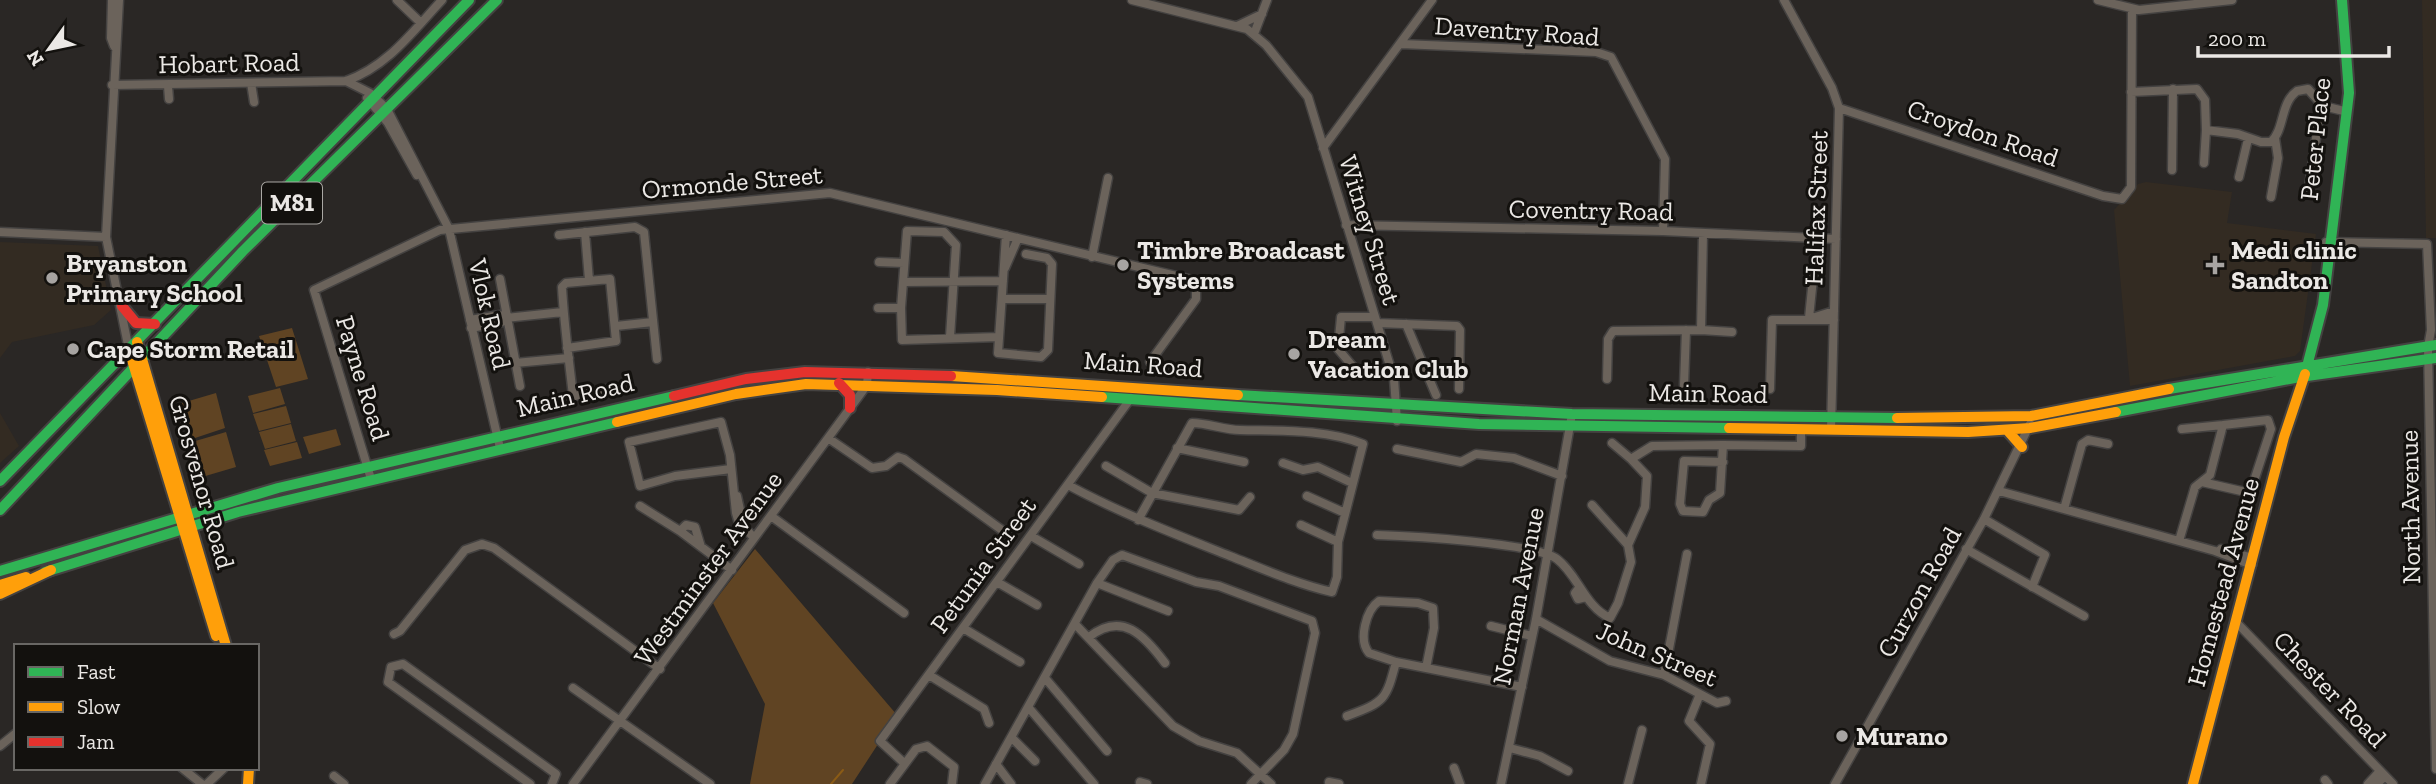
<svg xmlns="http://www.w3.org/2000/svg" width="2436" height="784" font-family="'Zilla Slab',serif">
  <rect width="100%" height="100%" fill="#2a2725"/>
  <!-- built -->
  <path fill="#332b22" d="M2422 0H2436V238H2426Z
    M2146 182 2232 192 2227 223 2316 234 2300 351 2295 356 2130 386 2114 210 2138 184Z
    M0 242 98 246 111 310 94 325 12 342 0 358Z
    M0 413 19 446 0 463Z"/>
  <!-- green -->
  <path fill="#604423" d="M292 328 308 379 276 387 259 336Z
    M280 388 285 404 253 413 248 396Z
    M216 393 225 428 192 439 182 403Z
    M286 406 291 423 259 431 253 414Z
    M291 424 296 441 265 449 259 432Z
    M336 429 341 445 309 454 303 437Z
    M226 432 236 467 202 477 192 442Z
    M297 442 302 458 270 466 264 450Z
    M755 549 897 715 852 784H750L765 704 713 603Z"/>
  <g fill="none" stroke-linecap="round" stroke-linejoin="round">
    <!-- stream -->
    <path stroke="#8a5b16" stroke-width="2" d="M831 784 843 770"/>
    <defs>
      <path id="street" d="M112 0 111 38 114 46
        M119 0 106 237 129 350
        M397 0 421 23
        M1132 0 1247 29 1266 45 1308 97 1394 379 1397 421
        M1784 0 1832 88 1839 108 1831 430
        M2098 0 2139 10 2232 0
        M1237 26 1262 14
        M1254 34 1267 0
        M1401 44 1596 52 1611 57 1665 159 1663 231
        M346 81 370 93 387 109 449 229 500 448
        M251 83 254 102
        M112 85 346 81C388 66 412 32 442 0
        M168 86 169 99
        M2131 92 2197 89 2205 100 2206 130
        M367 98 388 123 417 175
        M1839 108 2103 196 2122 199 2131 187 2132 10
        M1323 148 1432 0
        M2204 163 2206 130 2238 134 2261 142H2271C2285 129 2280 103 2297 91L2308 89 2323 106 2344 111
        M2172 170 2173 89
        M2239 177 2248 139
        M2309 187 2321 103
        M2271 197 2278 158 2275 138
        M1346 225 1663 231 1836 239
        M0 232 106 237
        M585 232 589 280
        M1703 234 1701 330 1732 332
        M559 235 635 227 644 232 657 359
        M1006 235 998 353 1041 357 1048 350 1052 264 1047 258 1026 254
        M2326 242 2427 244 2431 330 2428 347 2436 769
        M1092 257 1108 178
        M879 262 904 263
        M1005 268 1018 238
        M500 279 520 386
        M904 282 1003 281
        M1003 299H1049
        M878 308H901
        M1809 318 1816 249
        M1812 318 1834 311
        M470 320 500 315 506 318 563 312
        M1377 323 1457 326 1460 330 1459 389
        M1406 324 1436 395
        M616 326 653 322
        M471 328 502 322 506 318
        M950 337 956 245 944 232 907 231 901 308 902 340 999 337
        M567 348 616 341 610 279 566 283 562 287C564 324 569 360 573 396
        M515 363 569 358
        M1361 371 1355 369 1338 349 1341 317H1375
        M1607 379 1608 339 1613 331 1701 330
        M1684 385 1686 330
        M1770 389 1772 320H1834
        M539 404 611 388
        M2182 429 2223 425
        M828 438 872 468 886 466 898 457 904 459 1006 533
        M1612 443 1631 459 1652 446 1723 445
        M1177 448 1244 462
        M1397 449 1461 462 1476 454 1514 458 1562 476
        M1723 462 1684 461 1680 504 1683 511 1703 512 1709 500 1720 493 1723 445 1801 446V430
        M1283 463 1303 470 1318 467 1352 483
        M1106 466 1152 493 1239 510 1250 497
        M731 469 675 476 640 486 629 442 721 422 730 455 736 513 738 520 754 538
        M371 479 314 290 440 230 830 193 1189 279 1196 287V299L1150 362
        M1068 485C1120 513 1175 534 1230 556 1263 569 1297 584 1332 592L1337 577 1338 542 1363 444C1326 429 1279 431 1240 430 1224 430 1208 423 1192 423L1138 520
        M1999 491 2215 551 2252 565
        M737 496 744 528
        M1307 496 1345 513
        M1592 505 1628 545
        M640 506 680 531 732 570
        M2064 509 2082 444 2088 440 2108 444
        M771 516 904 613
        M1984 519 2045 555 2032 587
        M1301 525 1338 542
        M680 531 686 525 695 527 701 547
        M1377 535C1409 536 1536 543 1557 559 1578 575 1585 607 1610 618L1618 603 1631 562 1628 545 1645 507 1647 476 1631 459
        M1031 536 1079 564
        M2179 541 2195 487 2210 475 2223 425 2268 420 2271 429 2250 493 2202 482
        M1966 549 2084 616
        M2221 549 2253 558
        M997 582 1037 605
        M1097 583 1168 611
        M1579 588 1575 593 1578 599 1586 597
        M1536 619 1610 661 1664 675 1717 703 1726 701
        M2237 623 2393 784
        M1075 624 1173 726 1199 741 1237 753 1271 784
        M1491 626 1532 636
        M963 628 1020 662
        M394 634 400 631 465 550 482 544 494 548 660 669
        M1089 637C1122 611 1144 635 1165 663
        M1426 668 1434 628 1433 608 1418 603 1379 601C1366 610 1358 640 1369 653L1396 662 1522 687
        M929 675 984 709 989 723
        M1664 675 1687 554
        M1045 678 1107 751
        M573 688 710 784
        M1700 694 1689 721 1710 744 1701 784
        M1029 708 1094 784
        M1347 716C1385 702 1386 700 1396 662
        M1012 738 1035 761
        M0 746 16 733
        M1510 748 1540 756 1568 771
        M904 763 880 741 1131 398
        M996 764 1011 784
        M182 768 202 784
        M1454 768 1460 784
        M334 776 344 784
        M2325 780 2328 784
        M1140 782 1147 784
        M1329 782 1339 784
        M207 784 224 768
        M530 784 388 682 391 667 403 664 556 774 552 784
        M573 784 859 396 867 385 868 372
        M890 784 916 749 927 746 954 767 952 784
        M985 784 1097 583 1113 560 1122 555 1196 582 1219 586 1312 621 1315 633 1293 734 1284 750 1251 784
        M1501 784 1536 619 1572 414
        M1628 784 1642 730
        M1835 784 1984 519 2030 424
        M2368 784 2380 771
        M2377 784 2385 776"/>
      <path id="fast" d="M2305 374 2323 305 2349 93 2342 0
        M2169 389 2436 345
        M1238 395 1572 414 1897 418
        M1102 397 1479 424 1729 428
        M2116 412 2300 377 2436 358
        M0 481 469 0
        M0 510 243 251 497 0
        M0 571 278 488 674 396
        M45 572 238 512 617 422"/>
      <path id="slow" d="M137 342 226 646
        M129 350 216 636
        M951 376 1238 395
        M1897 418 2031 416 2169 389
        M617 422 736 394 806 384 997 390 1102 397
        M1729 428 1968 432 2030 428 2116 412
        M2007 430 2022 447
        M0 585 26 577
        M0 594 51 570
        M248 784 249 768
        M2193 784 2284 437 2305 374"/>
      <path id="jam" d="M122 306 136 323 155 324
        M839 383 850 395V408
        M674 396 746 379 805 372 951 376"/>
    </defs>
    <!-- street casing -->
    <use href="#street" stroke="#444241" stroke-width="11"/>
    <!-- fast casing -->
    <use href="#fast" stroke="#444241" stroke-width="14"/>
    <!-- slow casing -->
    <use href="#slow" stroke="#444241" stroke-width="14"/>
    <!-- jam casing -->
    <use href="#jam" stroke="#444241" stroke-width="14"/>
    <!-- street -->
    <use href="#street" stroke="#6b635b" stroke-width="8"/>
    <!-- fast -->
    <use href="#fast" stroke="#30b455" stroke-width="10"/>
    <!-- slow -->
    <use href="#slow" stroke="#ff9f0a" stroke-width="10"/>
    <!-- jam -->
    <use href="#jam" stroke="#e5322d" stroke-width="10"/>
  </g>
  <!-- markers -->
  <g fill="#a7a4a2" stroke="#13110e" stroke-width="2.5">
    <circle cx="1123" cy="265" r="7"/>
    <path d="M2211.5 254.5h7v7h7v7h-7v7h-7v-7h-7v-7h7z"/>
    <circle cx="52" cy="278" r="7"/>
    <circle cx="73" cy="349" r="7"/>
    <circle cx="1294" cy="354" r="7"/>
    <circle cx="1842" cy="736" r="7"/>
  </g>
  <g text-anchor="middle" stroke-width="6" stroke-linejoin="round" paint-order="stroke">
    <!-- shield labels -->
    <rect fill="#13110e" stroke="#aaa8a4" stroke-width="2" x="262" y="182.5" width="60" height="41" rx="5"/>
    <g font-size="24" font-weight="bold" fill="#ebe8e5">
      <text x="292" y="211">M81</text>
    </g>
    <!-- street labels -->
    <g font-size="26" fill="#ebe8e5" stroke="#13110e">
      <text transform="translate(1517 31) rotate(4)" y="9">Daventry Road</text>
      <text transform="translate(229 63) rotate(-1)" y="9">Hobart Road</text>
      <text transform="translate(1983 133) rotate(19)" y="9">Croydon Road</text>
      <text transform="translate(2315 139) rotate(-84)" y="9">Peter Place</text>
      <text transform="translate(732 182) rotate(-5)" y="9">Ormonde Street</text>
      <text transform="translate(1816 208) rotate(-88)" y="9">Halifax Street</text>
      <text transform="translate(1591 210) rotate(1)" y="9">Coventry Road</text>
      <text transform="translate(1370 230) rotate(73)" y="9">Witney Street</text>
      <text transform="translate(490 314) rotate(77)" y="9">Vlok Road</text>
      <text transform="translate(1143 364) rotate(4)" y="9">Main Road</text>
      <text transform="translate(363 378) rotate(73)" y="9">Payne Road</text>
      <text transform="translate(1708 393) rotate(1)" y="9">Main Road</text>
      <text transform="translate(575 395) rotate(-13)" y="9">Main Road</text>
      <text transform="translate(202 482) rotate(74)" y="9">Grosvenor Road</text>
      <text transform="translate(2410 507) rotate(-91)" y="9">North Avenue</text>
      <text transform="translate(983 565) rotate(-54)" y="9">Petunia Street</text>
      <text transform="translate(708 568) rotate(-54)" y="9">Westminster Avenue</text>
      <text transform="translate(2223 582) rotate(-75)" y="9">Homestead Avenue</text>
      <text transform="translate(1919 592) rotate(-61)" y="9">Curzon Road</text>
      <text transform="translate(1518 596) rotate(-79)" y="9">Norman Avenue</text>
      <text transform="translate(1657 654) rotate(23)" y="9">John Street</text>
      <text transform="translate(2330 689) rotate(46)" y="9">Chester Road</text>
    </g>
    <!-- poi labels -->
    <g font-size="26" font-weight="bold" fill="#ebe8e5" stroke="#13110e" text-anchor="start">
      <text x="1137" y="259">Timbre Broadcast<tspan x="1137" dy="30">Systems</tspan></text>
      <text x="2231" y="259">Medi clinic<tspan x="2231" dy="30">Sandton</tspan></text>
      <text x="66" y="272">Bryanston<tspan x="66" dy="30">Primary School</tspan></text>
      <text x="1308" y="348">Dream<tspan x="1308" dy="30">Vacation Club</tspan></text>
      <text x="87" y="358">Cape Storm Retail</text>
      <text x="1856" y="745">Murano</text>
    </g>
  </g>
  <!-- legend -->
  <rect x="14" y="644" width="245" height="126" fill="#13110e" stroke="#696764" stroke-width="2"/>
  <rect x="28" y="667" width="35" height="10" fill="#30b455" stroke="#696764" stroke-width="2"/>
  <text x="77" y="679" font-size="21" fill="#ebe8e5">Fast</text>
  <rect x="28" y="702" width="35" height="10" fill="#ff9f0a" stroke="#696764" stroke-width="2"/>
  <text x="77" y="714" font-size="21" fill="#ebe8e5">Slow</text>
  <rect x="28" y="737" width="35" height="10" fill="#e5322d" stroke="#696764" stroke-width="2"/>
  <text x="77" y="749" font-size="21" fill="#ebe8e5">Jam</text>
  <!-- north arrow -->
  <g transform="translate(49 49) rotate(237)" stroke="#13110e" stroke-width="5" paint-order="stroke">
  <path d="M0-5L12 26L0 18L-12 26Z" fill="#ebe8e5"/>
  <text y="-10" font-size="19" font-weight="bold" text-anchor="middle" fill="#ebe8e5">N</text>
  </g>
  <!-- scale -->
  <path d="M2198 46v10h191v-10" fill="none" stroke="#ebe8e5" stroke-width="3.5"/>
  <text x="2208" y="46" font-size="21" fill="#ebe8e5" stroke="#13110e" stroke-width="5" paint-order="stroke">200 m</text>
</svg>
